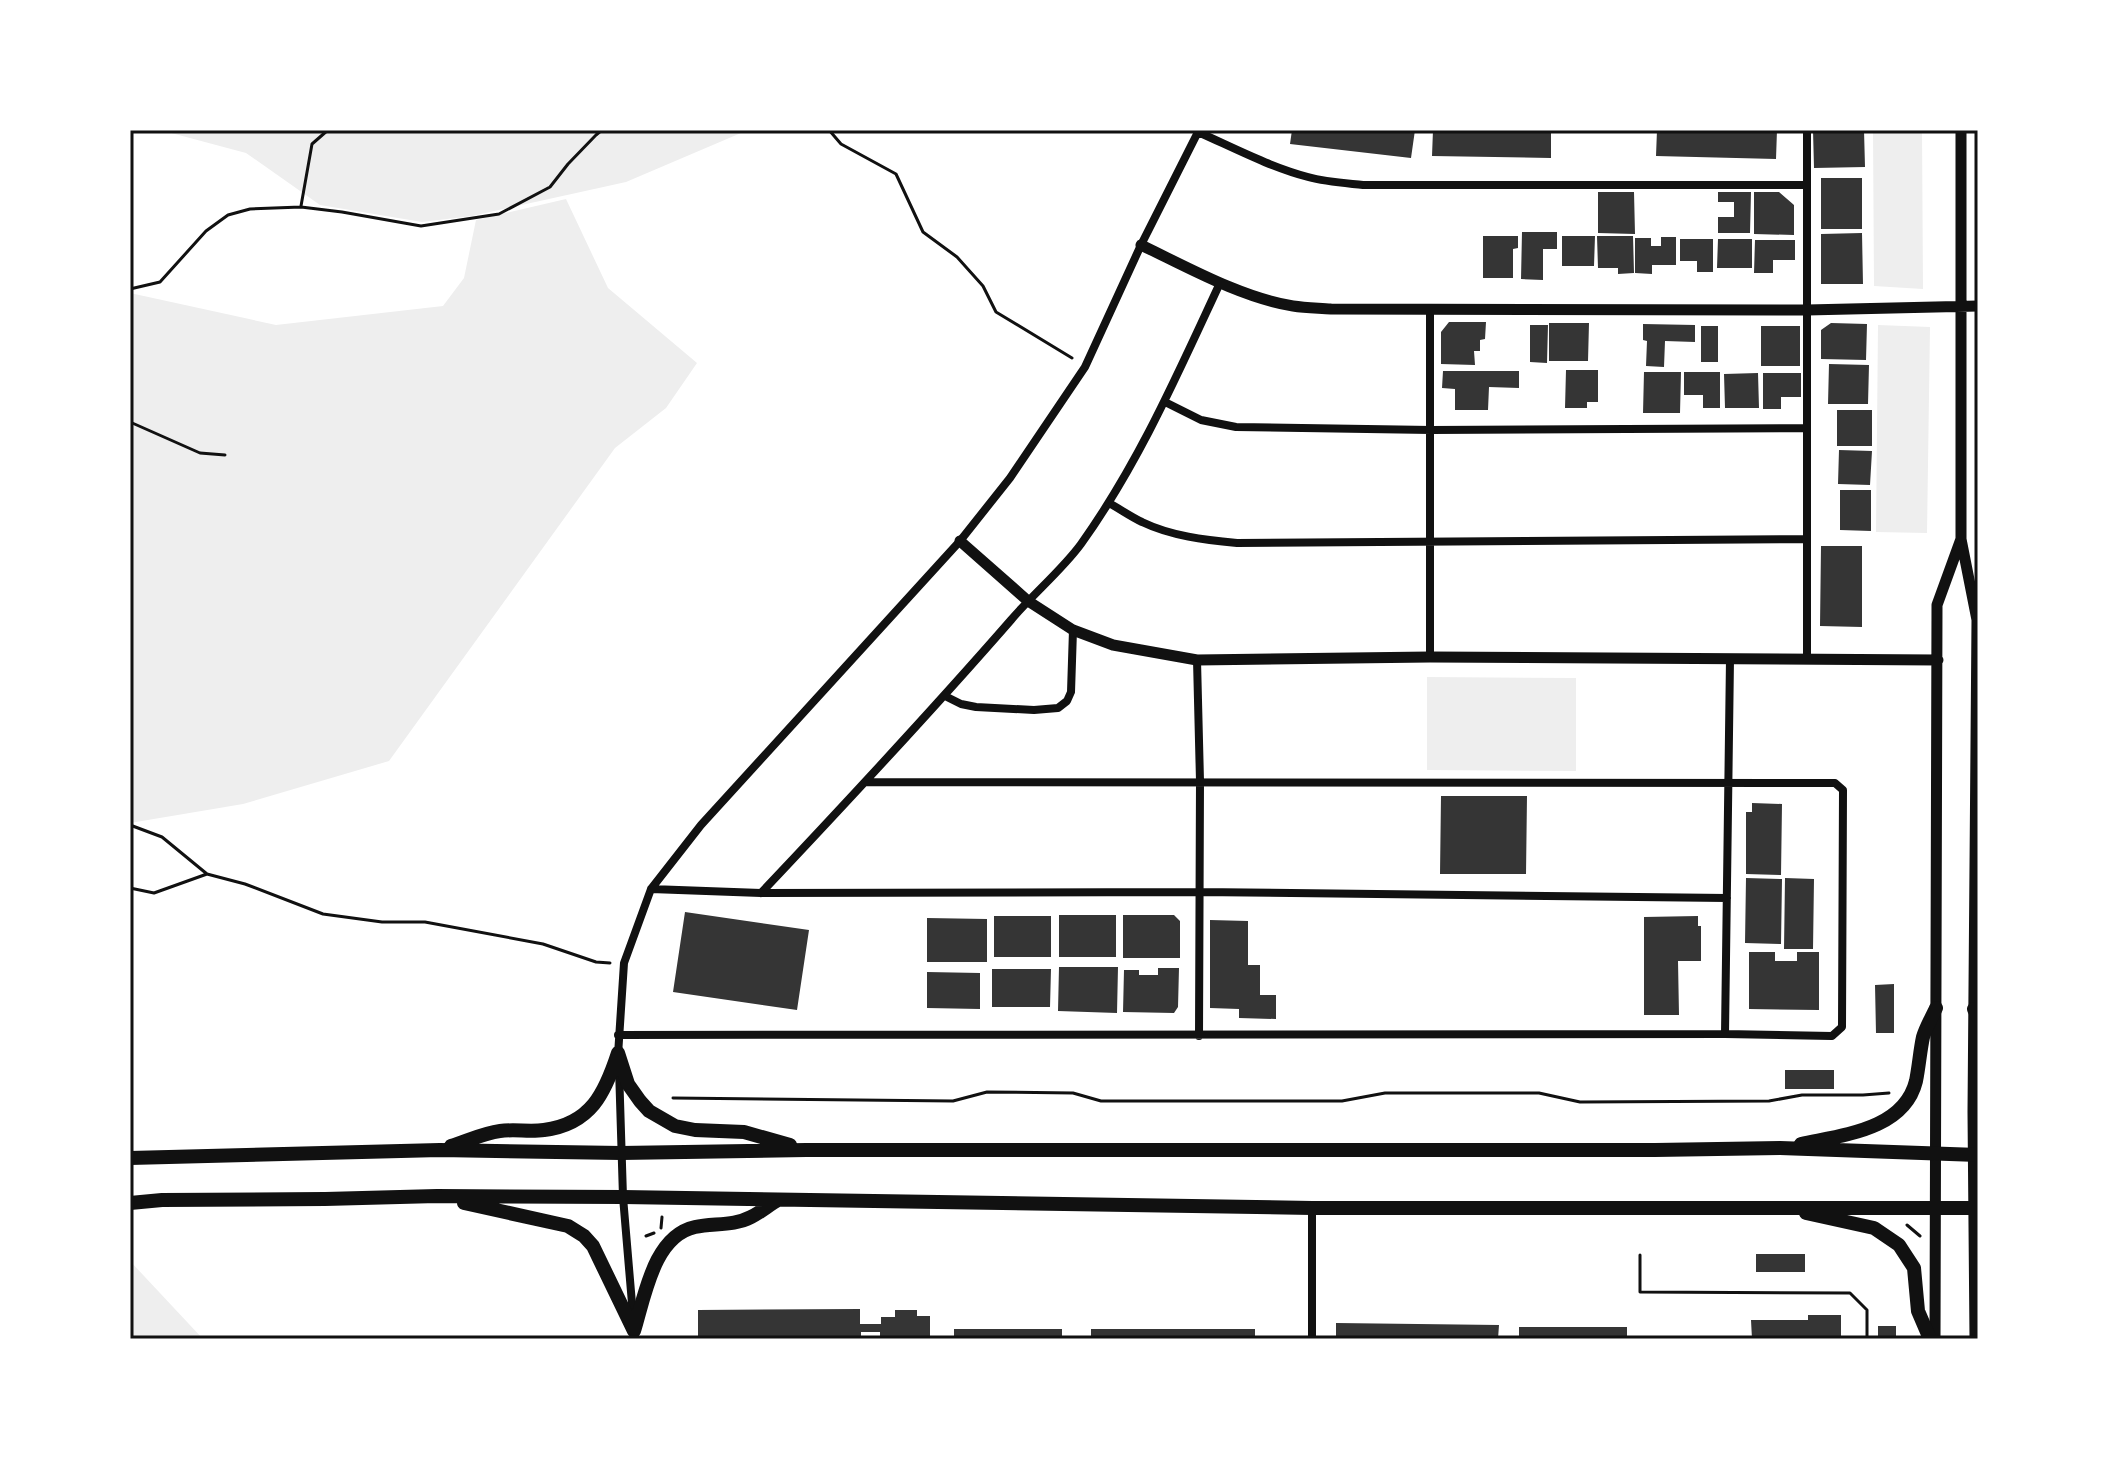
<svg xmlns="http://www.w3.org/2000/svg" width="2108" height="1469" font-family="'Archivo Narrow',sans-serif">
  <rect width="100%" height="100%" fill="#fff"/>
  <!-- green -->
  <path fill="#eee" d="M160 130H748L626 182 472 216 422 222 320 205 246 153Z
    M1873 130H1922L1923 289 1874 286Z
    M566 199 608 288 697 363 666 408 615 448 389 761 243 804 130 823V293L276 325 443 306 464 278 476 220Z
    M1878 325 1930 327 1927 533 1876 532Z
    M1427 677 1576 678V771L1427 770Z
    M130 1261 203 1339H130Z"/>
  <!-- building -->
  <path fill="#353535" d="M1292 130H1415L1411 158 1290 144Z
    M1433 130H1551V158L1432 156Z
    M1657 130H1777L1776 159 1656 156Z
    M1813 130H1864L1865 167 1814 168Z
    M1821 178H1862V229H1821Z
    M1598 192H1634L1635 234 1598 233Z
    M1718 192H1751L1750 233H1718V217H1734V202H1718Z
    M1754 192H1779L1794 205V235L1754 234Z
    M1522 232H1557V249H1543V280L1521 279Z
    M1862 233 1863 284H1821V234Z
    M1483 236H1518V248L1513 249V278H1483Z
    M1562 236H1595L1594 266H1562Z
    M1597 236H1633L1634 273 1618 274V268H1598Z
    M1661 237H1676V265H1652V274L1635 273V238H1651V246H1661Z
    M1680 239H1713V272H1697V261H1680Z
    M1718 239H1752V268H1717Z
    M1755 240H1795V260H1773V273H1754Z
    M1449 322H1486L1485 339 1480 340V351H1474L1475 365 1441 364V332Z
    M1549 323H1589L1588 361H1549Z
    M1831 323 1867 324 1866 360 1821 359V330Z
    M1643 324 1695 325V342L1665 341 1664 367 1646 366 1647 341 1643 340Z
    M1530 325H1548L1547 363 1530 362Z
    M1701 326H1718V362H1701Z
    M1761 326H1800V366H1761Z
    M1829 364 1869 365 1868 404H1828Z
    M1566 370H1598V402H1587V408H1565Z
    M1443 371H1519V388L1489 387 1488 410H1455V389L1442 388Z
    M1644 372H1681L1680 413H1643Z
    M1684 372H1720V408H1703V395H1684Z
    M1758 373 1759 408H1725L1724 374Z
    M1763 373H1801V397H1781V409H1763Z
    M1837 410H1872V446H1837Z
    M1839 450 1872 451 1870 485 1838 484Z
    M1840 490H1871V531L1840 530Z
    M1821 546H1862V627L1820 626Z
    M1441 796H1527L1526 874H1440Z
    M1752 803 1782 804 1781 875 1746 874V812H1752Z
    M1746 878 1782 879 1781 944 1745 943Z
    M1785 878 1814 879 1813 949H1784Z
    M685 912 809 930 797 1010 673 992Z
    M1059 915H1116V957H1059Z
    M1123 915H1174L1180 921V958H1123Z
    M994 916H1051V957H994Z
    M1698 916V926H1701V961H1678L1679 1015H1644V917Z
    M927 918 987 919V962H927Z
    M1210 920 1248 921V965H1260V995H1276V1019L1239 1018V1009L1210 1008Z
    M1749 952H1775V961H1797V952H1819V1010L1749 1009Z
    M1059 967H1118L1117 1013 1058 1011Z
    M1158 968H1179L1178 1007 1174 1013 1123 1012 1124 970H1139V975H1158Z
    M992 969H1051L1050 1007H992Z
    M927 972 980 973V1009L927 1008Z
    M1894 984V1033H1876L1875 985Z
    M1785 1070H1834V1089H1785Z
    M1756 1254H1805V1272H1756Z
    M860 1309V1324H881V1317H895V1310H917V1316H930V1339H880V1332H861V1339H698V1310Z
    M1808 1315H1841V1339H1752L1751 1320H1808Z
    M1336 1323 1499 1325 1498 1339H1336Z
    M1878 1326H1896V1339H1878Z
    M1519 1327H1627V1339H1519Z
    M954 1329H1062V1339H954Z
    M1091 1329H1255V1339H1091Z"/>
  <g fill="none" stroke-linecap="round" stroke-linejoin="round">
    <!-- path -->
    <path stroke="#111" stroke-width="3" d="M829 130 841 144 896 174 923 232 957 257 983 286 996 312 1072 358
      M301 206 312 144 328 130
      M130 289 160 282 206 231 228 215 250 209 301 207 342 212 421 226 499 214 550 187 568 164 596 135 602 130
      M130 422 200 453 225 455
      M130 825 162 837 207 874
      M130 888 154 893 207 874 245 884 323 914 382 922H425L543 944 596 962 610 963
      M673 1098 953 1101 987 1092 1073 1093 1101 1101H1342L1385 1093H1539L1580 1102 1769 1101 1802 1095H1863L1889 1093
      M1907 1225 1920 1236
      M661 1228 662 1217
      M646 1236 654 1233
      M1640 1255V1292L1850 1293 1867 1310V1339"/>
    <!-- minor -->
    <path stroke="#111" stroke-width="8" d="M1807 130V659
      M1198 132C1234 148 1270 167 1308 177 1326 182 1344 183 1363 185H1807
      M1165 402 1201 420 1236 427 1431 430 1807 428
      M1109 503C1120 509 1131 517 1142 522 1171 536 1205 540 1237 543L1806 539
      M1430 657V310
      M1197 660 1200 781 1199 1036
      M945 696 961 704 976 707 1034 710 1058 708 1067 701 1071 692 1073 630
      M651 889 761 893 1198 892 1727 898
      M761 893C846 803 930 713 1011 620 1032 595 1062 570 1081 544 1139 463 1178 373 1220 283
      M1725 1034 1730 659
      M618 1035 1725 1034 1832 1036 1842 1027 1843 790 1835 783 866 782
      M618 1055 624 963 651 889 701 825 960 541 1010 478 1085 367 1141 245 1199 130
      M619 1068 623 1197 635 1339
      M1312 1339V1208"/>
    <!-- tertiary -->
    <path stroke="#111" stroke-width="11" d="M1961 130V539L1977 620 1973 1112 1975 1339
      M1141 245C1187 267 1242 298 1293 306 1306 308 1319 308 1331 309L1807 310 1978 306
      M960 541 1028 601 1073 630 1113 645 1197 660 1430 657 1938 660
      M1935 1339 1937 605 1961 539"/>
    <!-- primary -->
    <path stroke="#111" stroke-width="14" d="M1974 1009 1978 1017
      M618 1053 628 1084 640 1101 649 1111 675 1126 695 1130 744 1132 790 1145
      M1801 1144C1842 1135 1904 1130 1916 1081 1919 1066 1920 1051 1923 1037 1926 1027 1932 1017 1936 1008
      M451 1146C467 1141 484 1133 500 1131 514 1129 530 1132 544 1130 591 1124 605 1093 618 1053
      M130 1158 440 1150 621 1153 806 1150H1655L1780 1148 1978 1155
      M130 1203 162 1200 325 1199 437 1196 623 1197 1312 1208H1978
      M464 1203 568 1226 584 1236 593 1246 634 1331
      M1806 1213 1874 1228 1899 1245 1914 1268 1918 1311 1930 1339
      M634 1331C645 1295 654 1236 695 1227 713 1223 734 1226 751 1217 760 1213 769 1205 778 1200
      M1978 1339V1338"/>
  </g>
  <!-- border -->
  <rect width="2108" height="1469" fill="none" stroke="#ffffff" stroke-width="264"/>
  <rect x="132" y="132" width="1844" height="1205" fill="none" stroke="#111" stroke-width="3"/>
</svg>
